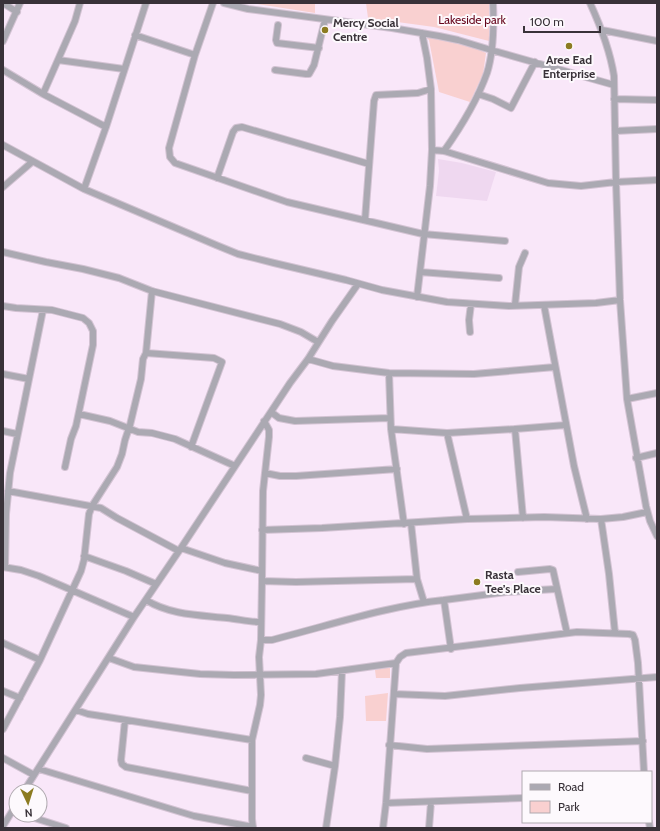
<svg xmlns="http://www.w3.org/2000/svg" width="660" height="831" font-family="Cabin,sans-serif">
  <rect width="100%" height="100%" fill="#f9e7f9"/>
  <!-- built -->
  <path fill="#efd8f0" d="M438 159 462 163 496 172 487 201 436 196 439 171Z"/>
  <!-- green -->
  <path fill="#f9d0d0" d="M250 3H315V13Z
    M366 3H489V41L434 27 368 18Z
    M422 33 458 40 486 53 483 74 470 102 439 92 429 40Z
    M389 667 390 668V678H376L375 670Z
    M388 693 386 721H366L365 696Z"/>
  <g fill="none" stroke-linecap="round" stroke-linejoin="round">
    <defs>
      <path id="minor" d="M3 3 17 12
        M213 3 195 55 169 148 170 157 175 163 287 202 423 234 505 241
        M224 3 248 9 392 28 439 36 458 40 491 50 614 85
        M590 3C601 27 610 50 614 76L616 182 620 300 627 399 646 506 650 521 657 536
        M278 25 276 40 277 43 319 48
        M602 30 657 41
        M135 35 195 55
        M3 41 20 3
        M58 60 124 69
        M3 70 43 94 106 127
        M275 70 306 74H309L314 65 325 20
        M43 94 75 21 80 3
        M478 94 493 99 511 108 535 62
        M614 99 657 100
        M615 131 657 129
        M3 145 84 189 216 245 238 254 274 263 346 280 382 290 447 302 509 306 596 303 620 300
        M432 150 444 151 548 183 581 186 616 182 657 180
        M444 151C461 127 477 101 487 73 494 51 494 26 493 3
        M217 178 233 132 236 128 242 127 369 164
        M3 187 32 162
        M84 189 106 127 146 3
        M365 220 374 101 376 95 418 93 431 89
        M3 252 46 262 83 269 119 278 152 291 280 324 301 332 318 342
        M420 272 499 278
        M417 297 430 186 432 150 431 89 427 58 422 33
        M515 305 519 267 525 253
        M544 305 574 466 587 519
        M3 306 16 308 52 310 83 318 89 323 93 331V345L76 426 71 439 65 467
        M470 332 469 320 471 304
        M146 353 214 358 222 362 191 447
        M308 359 333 366 389 373 474 374 555 367
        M389 373 391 429 404 524
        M3 374 29 379
        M627 399 657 393
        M271 412 279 418 295 421 390 418
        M79 414 110 421 138 432 152 433 175 439 235 466
        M391 429 447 433 515 429 566 425
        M515 429 523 518
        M3 431 17 434
        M447 433 467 519
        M636 458 657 453
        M265 473 280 476H296L397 469
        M8 491 101 508 117 518 179 551
        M601 519 609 574 615 633
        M411 523 417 579 424 602
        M262 530 322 528 467 519 544 517 601 519 623 517 647 512
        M181 548 225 563 262 571
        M84 556 126 571 156 584
        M3 567 21 570 39 576 134 617
        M5 567 6 514 10 473 43 310
        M518 572 550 569 553 570 567 633
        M262 581 296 582 417 579
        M146 600C170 615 199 615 227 618 238 619 249 622 260 622
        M444 600 506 592 556 589
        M261 640H272L283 637C337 623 389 606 444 600L451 649
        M3 643 40 660
        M109 658 134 667 200 674 234 675 316 674 396 663 400 657 406 653 577 632 629 634 633 635 635 640 638 663 644 772
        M3 691 20 698
        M394 694 445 696 520 688 657 677
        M76 710 88 714 101 716 252 740
        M125 720 121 760 122 764 126 767 252 791
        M3 729 40 660 81 571 84 560 89 514 92 506 117 467 122 454 125 440 130 425 141 379 143 359 146 353 152 291
        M389 745 427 749 643 741
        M3 758 34 775
        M306 758 335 766
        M39 769 194 816 253 827
        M24 791 134 617 181 548 290 383 308 359 332 321 358 284
        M386 803 523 798
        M25 815 66 828
        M649 822 650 828
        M3 826 16 805
        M253 828 252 819V740L260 705 261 695 259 657 261 640 262 581 263 491 269 437V430L264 421
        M326 828 335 766 340 717 342 671
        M383 828 386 803 396 663
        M429 828 431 802"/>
    </defs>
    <!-- minor casing -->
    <use href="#minor" stroke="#d3c3d3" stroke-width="8"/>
    <!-- minor -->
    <use href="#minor" stroke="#aba9b2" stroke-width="6"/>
  </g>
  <!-- markers -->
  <g fill="#8c7b21" stroke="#fdf9fd" stroke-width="1.5">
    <circle cx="325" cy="30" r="4"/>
    <circle cx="569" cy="46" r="4"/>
    <circle cx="477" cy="582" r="4"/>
  </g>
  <g text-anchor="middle" stroke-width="4" stroke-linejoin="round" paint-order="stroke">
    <!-- park labels -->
    <g font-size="12" fill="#640319" stroke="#fdf9fd">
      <text x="472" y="24">Lakeside park</text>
    </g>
    <!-- poi labels -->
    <g font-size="12" font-weight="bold" fill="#393239" stroke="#fdf9fd" text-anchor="start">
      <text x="333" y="27">Mercy Social<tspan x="333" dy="14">Centre</tspan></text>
      <text x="569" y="64" text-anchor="middle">Aree Ead<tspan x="569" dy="14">Enterprise</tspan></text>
      <text x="485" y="579">Rasta<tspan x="485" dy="14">Tee’s Place</tspan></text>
    </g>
  </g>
  <!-- border -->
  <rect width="660" height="831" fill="none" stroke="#393239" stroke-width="8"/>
  <!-- legend -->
  <rect x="522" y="771" width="130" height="52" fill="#fdf9fd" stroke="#afa9af"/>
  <rect x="530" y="784" width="20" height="6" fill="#aba9b2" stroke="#afa9af"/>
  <text x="558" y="791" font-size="12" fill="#393239">Road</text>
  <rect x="530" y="801" width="20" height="12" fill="#f9d0d0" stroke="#afa9af"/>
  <text x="558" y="811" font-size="12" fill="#393239">Park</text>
  <!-- north arrow -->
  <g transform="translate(28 803) rotate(176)"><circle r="19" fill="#fdf9fd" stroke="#afa9af"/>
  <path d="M0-3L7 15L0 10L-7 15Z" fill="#8c7b21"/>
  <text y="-6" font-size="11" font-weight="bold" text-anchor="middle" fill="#393239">N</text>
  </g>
  <!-- scale -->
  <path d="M524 26v6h76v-6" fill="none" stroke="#393239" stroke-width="2"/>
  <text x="530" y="26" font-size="12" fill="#393239" stroke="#fdf9fd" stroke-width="3" paint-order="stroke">100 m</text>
</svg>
